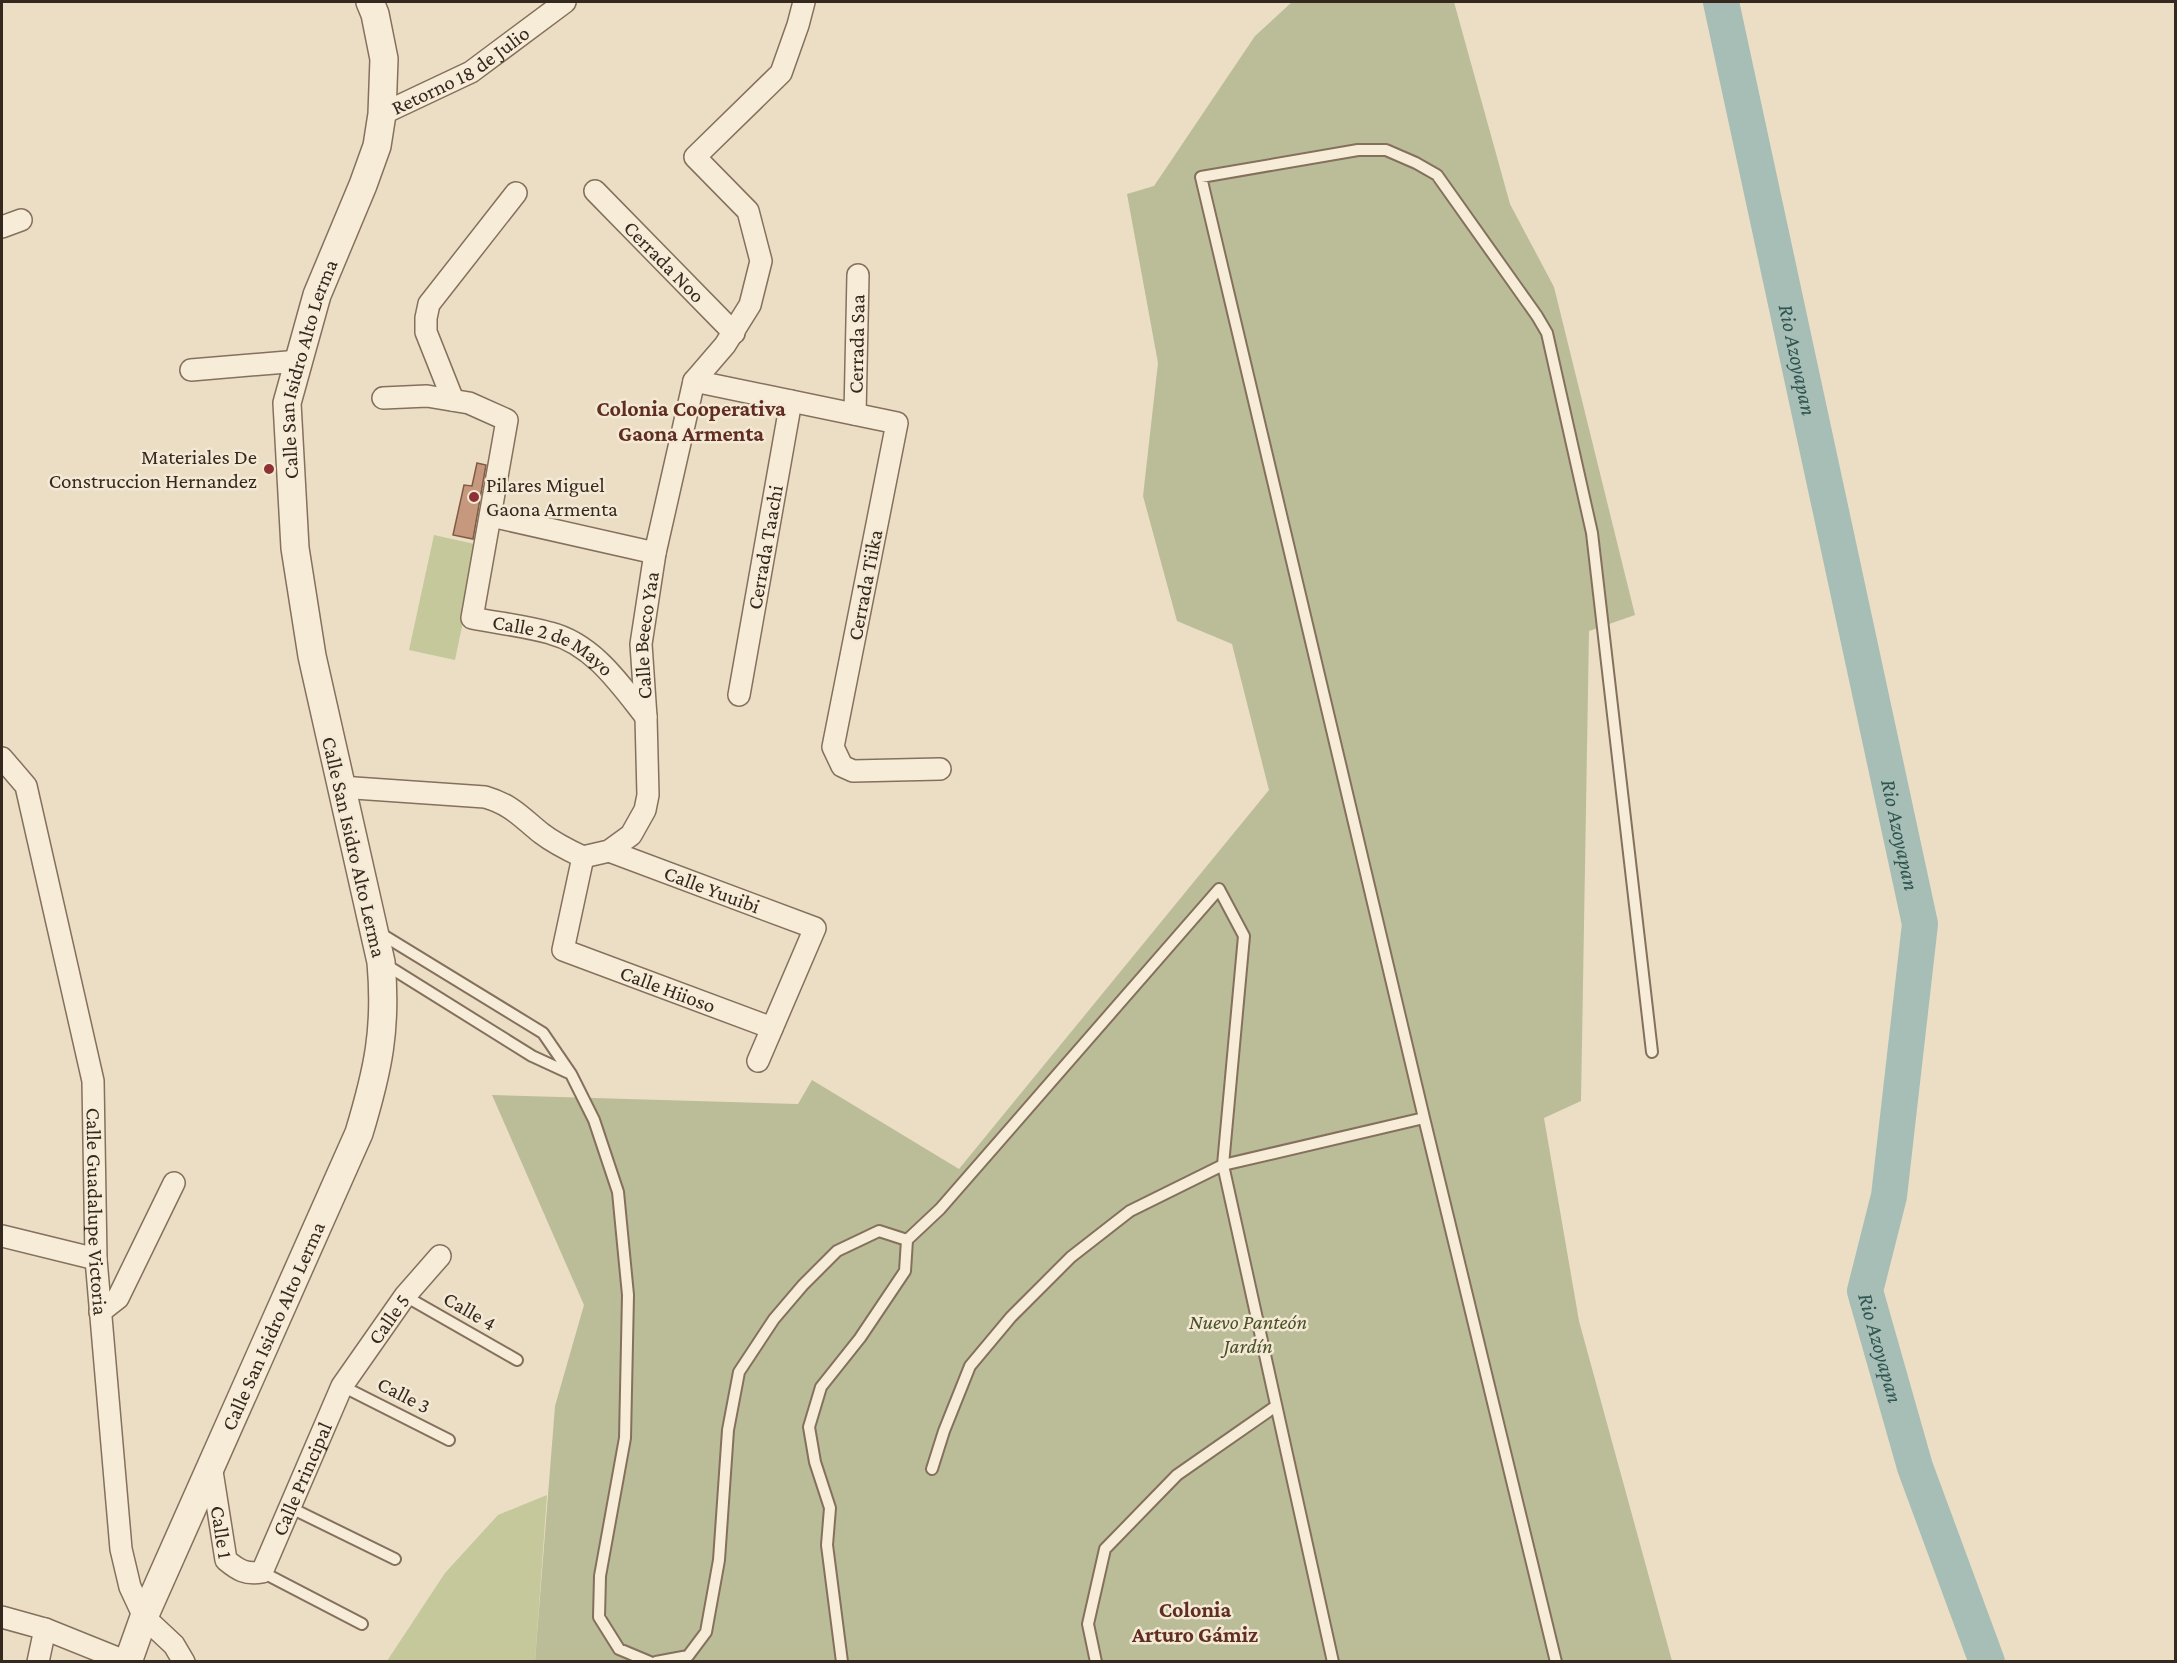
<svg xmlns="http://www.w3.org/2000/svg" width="2177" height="1663" font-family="'Crimson Pro',serif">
  <rect width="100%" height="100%" fill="#ebdec5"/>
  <!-- green -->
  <path fill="#c4c89a" d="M434 535 479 545 455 660 409 650Z
    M547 1495 535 1661H387L445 1573 498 1515Z"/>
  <!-- cemetery -->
  <path fill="#babd98" d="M1292 2H1454L1510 204 1554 287 1635 615 1589 631 1581 1101 1544 1118 1579 1321 1672 1661H535L555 1406 584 1305 492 1095 798 1104 812 1080 959 1169 1269 790 1232 644 1177 621 1143 496 1158 363 1127 194 1154 186 1255 36Z"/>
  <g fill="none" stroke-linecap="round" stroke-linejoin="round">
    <!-- river -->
    <path stroke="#a6beb6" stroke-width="36" id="s1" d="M1721 2 1920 924 1889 1196 1865 1291 1915 1467 1987 1662"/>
  </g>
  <!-- building -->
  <path fill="#c6997e" stroke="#815b44" stroke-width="1.5" d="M477 463 486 465 473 539 453 535 464 485 472 486Z"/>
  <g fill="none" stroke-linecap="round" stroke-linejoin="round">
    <defs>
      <path id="service" d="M378 932 543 1033 571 1074 594 1120 618 1192 628 1295 625 1438 600 1576 599 1617 619 1649 650 1662
        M383 963 532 1056 571 1074
        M907 1240 940 1209 1219 889 1244 936 1223 1165 1333 1662
        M405 1296 517 1360
        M342 1386 449 1440
        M932 1469 944 1431 970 1366 1011 1317 1071 1257 1130 1211 1223 1165 1424 1118
        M289 1507 395 1559
        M262 1572 362 1624
        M656 1662 688 1656 706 1632 719 1560 728 1430 739 1372 774 1319 803 1285 837 1251 879 1231 907 1240 905 1271 860 1338 821 1387 809 1427 815 1462 830 1508 827 1545 842 1662
        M1096 1662 1088 1624 1105 1549 1177 1475 1276 1406
        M1556 1662 1424 1118 1201 177 1358 150H1386L1416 163 1437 175 1537 316 1547 333 1592 533 1652 1052"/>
      <g id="minor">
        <path id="s2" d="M382 114 471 72 565 2"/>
        <path id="s3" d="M595 191 734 333"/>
        <path d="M2 227 21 220"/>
        <path d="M191 370 299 361"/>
        <path d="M694 381 897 423 833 747 842 766 853 771 940 769"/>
        <path id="s4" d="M383 398 427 396 469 403 507 420 472 618C498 623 525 626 550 633 593 644 620 684 646 717"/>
        <path d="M453 400 426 332V318L429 304 516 193"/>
        <path id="s5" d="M855 414 858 275"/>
        <path d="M491 516 655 553"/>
        <path id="s6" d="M739 695 791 401"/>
        <path id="s7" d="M2 758 26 786 93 1081 96 1259 121 1549 130 1587 144 1617 174 1645 184 1662"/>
        <path d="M340 787 485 797C512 805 520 816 541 833 554 843 568 850 583 857"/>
        <path id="s8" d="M609 851 815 928 758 1061"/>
        <path id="s9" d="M583 857 609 851 631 835 645 810 648 795 646 717 641 644 655 553 694 381 725 345 750 305 761 261 748 211 695 157 781 73 798 25 804 2"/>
        <path id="s10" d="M583 857 563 950 772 1028"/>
        <path d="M2 1236 96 1259"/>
        <path d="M100 1312 118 1298 174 1183"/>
        <path id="s11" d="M211 1465 226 1560C238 1570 246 1575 262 1572L342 1386 405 1296 440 1256"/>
        <path d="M2 1617 45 1629 127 1662"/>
        <path d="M38 1662 45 1629"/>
      </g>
      <g id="tertiary">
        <path id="s12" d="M128 1662 144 1617 359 1133C378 1070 387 1029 381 962L312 656 295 548 287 403 317 295 363 185 377 146 382 114 384 59 375 14 370 2"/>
      </g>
    </defs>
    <!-- service casing -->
    <use href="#service" stroke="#84705d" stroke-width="14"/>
    <!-- minor casing -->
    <use href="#minor" stroke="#84705d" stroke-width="24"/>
    <!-- tertiary casing -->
    <use href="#tertiary" stroke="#84705d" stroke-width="30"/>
    <!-- service -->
    <use href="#service" stroke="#f6ecd8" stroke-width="10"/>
    <!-- minor -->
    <use href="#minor" stroke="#f6ecd8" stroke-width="21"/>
    <!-- tertiary -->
    <use href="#tertiary" stroke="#f6ecd8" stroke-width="27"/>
  </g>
  <!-- markers -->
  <g fill="#8e3135" stroke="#f3e9d4" stroke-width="2">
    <circle cx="269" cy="469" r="6"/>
    <circle cx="474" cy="497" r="6"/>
  </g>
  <g text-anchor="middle" stroke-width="5" stroke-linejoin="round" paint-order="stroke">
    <!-- street labels -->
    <g font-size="21" fill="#35291f" stroke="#f3e9d4">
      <text dy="7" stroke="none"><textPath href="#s2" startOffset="90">Retorno 18 de Julio</textPath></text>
      <text dy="7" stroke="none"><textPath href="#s3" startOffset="99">Cerrada Noo</textPath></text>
      <text dy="7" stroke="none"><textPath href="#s5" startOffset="70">Cerrada Saa</textPath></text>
      <text dy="7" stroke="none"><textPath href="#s12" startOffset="1356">Calle San Isidro Alto Lerma</textPath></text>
      <text dy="7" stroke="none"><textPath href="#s6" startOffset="150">Cerrada Taachi</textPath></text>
      <text transform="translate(865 585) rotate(-79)" y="7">Cerrada Tiika</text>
      <text dy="7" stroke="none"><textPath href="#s9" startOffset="258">Calle Beeco Yaa</textPath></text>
      <text dy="7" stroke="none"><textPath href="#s4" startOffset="416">Calle 2 de Mayo</textPath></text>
      <text transform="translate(354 847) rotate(77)" y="7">Calle San Isidro Alto Lerma</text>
      <text dy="7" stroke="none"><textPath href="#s8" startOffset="110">Calle Yuuibi</textPath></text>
      <text dy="7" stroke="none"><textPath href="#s10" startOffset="207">Calle Hiioso</textPath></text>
      <text dy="7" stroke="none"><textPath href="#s7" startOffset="470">Calle Guadalupe Victoria</textPath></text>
      <text transform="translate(470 1311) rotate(30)" y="7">Calle 4</text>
      <text dy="7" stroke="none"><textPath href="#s11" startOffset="420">Calle 5</textPath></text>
      <text dy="7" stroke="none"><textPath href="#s12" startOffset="366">Calle San Isidro Alto Lerma</textPath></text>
      <text transform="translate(404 1395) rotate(27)" y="7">Calle 3</text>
      <text dy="7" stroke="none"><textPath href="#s11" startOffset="237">Calle Principal</textPath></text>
      <text dy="7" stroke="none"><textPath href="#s11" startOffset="68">Calle 1</textPath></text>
    </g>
    <!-- poi labels -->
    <g font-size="21" fill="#35291f" stroke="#f3e9d4" text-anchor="end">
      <text x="257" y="464">Materiales De<tspan x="257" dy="24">Construccion Hernandez</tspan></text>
      <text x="486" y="492" text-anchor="start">Pilares Miguel<tspan x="486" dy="24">Gaona Armenta</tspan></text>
    </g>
    <!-- park labels -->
    <g font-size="21" font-style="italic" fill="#475028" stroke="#f3e9d4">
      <text x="1248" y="1329">Nuevo Panteón<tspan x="1248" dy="24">Jardín</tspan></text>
    </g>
    <!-- water labels -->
    <g font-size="22" font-style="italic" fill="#305450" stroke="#f3e9d4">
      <text dy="8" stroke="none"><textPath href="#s1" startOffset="366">Rio Azoyapan</textPath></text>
      <text dy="8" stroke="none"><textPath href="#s1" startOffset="852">Rio Azoyapan</textPath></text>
      <text dy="8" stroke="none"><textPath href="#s1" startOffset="1374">Rio Azoyapan</textPath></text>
    </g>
    <!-- neighbourhood labels -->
    <g font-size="22" font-weight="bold" fill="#5f2d22" stroke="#f3e9d4">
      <text x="691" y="416">Colonia Cooperativa<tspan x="691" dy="25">Gaona Armenta</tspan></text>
      <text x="1195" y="1617">Colonia<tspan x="1195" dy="25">Arturo Gámiz</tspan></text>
    </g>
  </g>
  <!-- border -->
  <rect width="2177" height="1663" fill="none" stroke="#35291f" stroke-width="6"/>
</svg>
